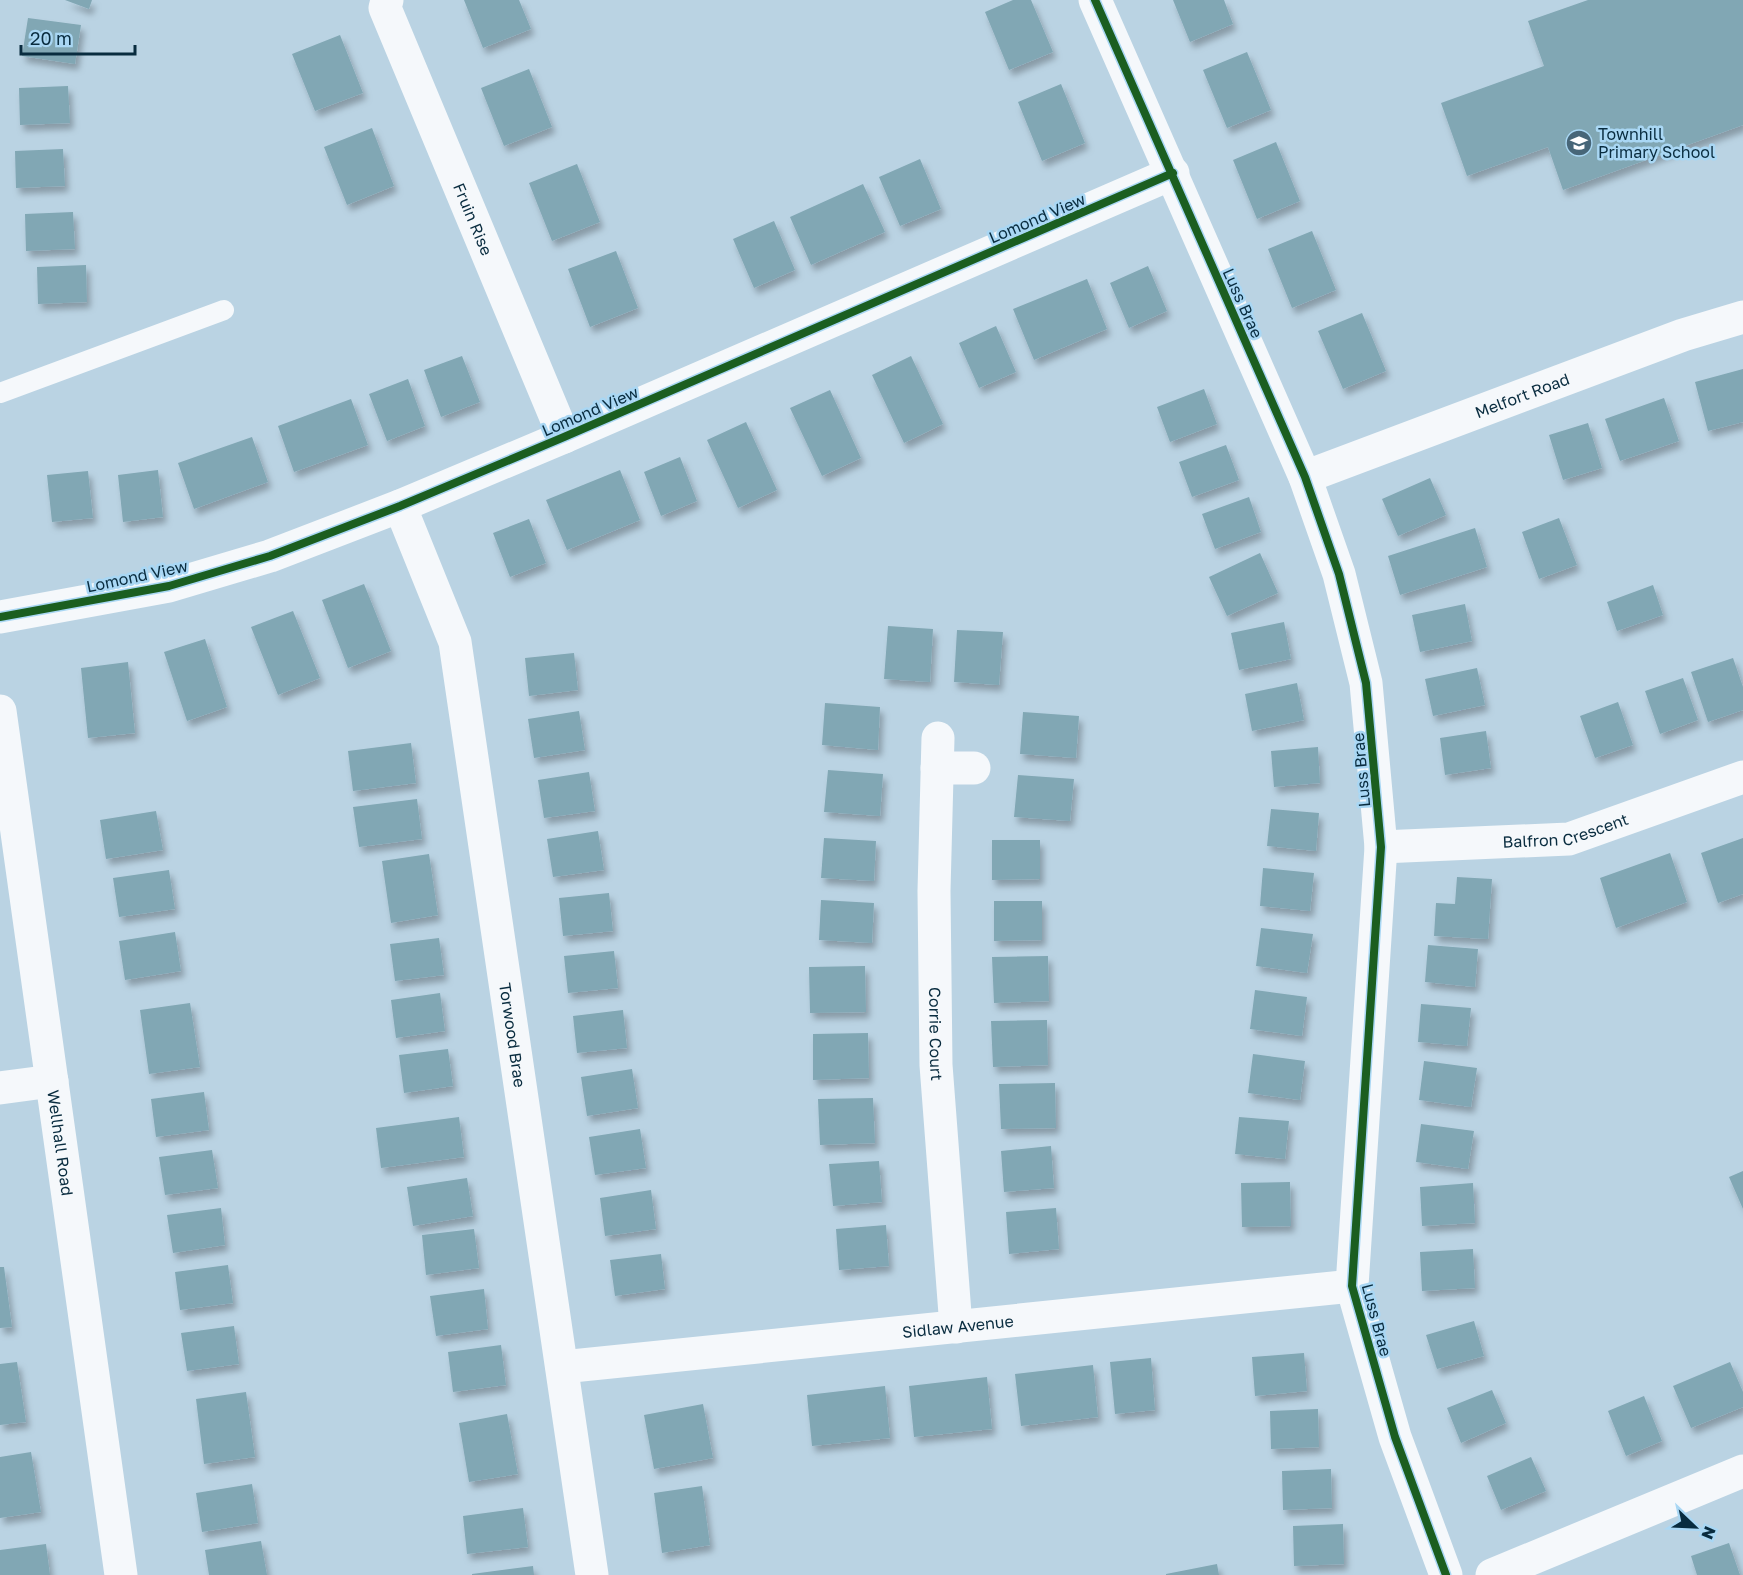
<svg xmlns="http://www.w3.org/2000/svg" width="1743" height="1575" font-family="'Golos Text',sans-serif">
  <defs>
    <filter id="shadow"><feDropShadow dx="3.5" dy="6" stdDeviation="3" flood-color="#0004"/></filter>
  </defs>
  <rect width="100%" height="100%" fill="#bad3e3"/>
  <!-- building -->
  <path fill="#81a7b4" filter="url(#shadow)" d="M65 0H92L89 9Z
    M464 0H519L531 29 483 48Z
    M1013 0H1031L1053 52 1009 70 985 12Z
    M1173 0H1224L1233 24 1190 42Z
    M1588 0H1743V125L1563 190 1548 147 1467 176 1441 103 1544 66 1528 21Z
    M28 18 81 25 75 64 22 56Z
    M340 35 363 93 315 111 292 54Z
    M1247 52 1271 110 1227 128 1203 70Z
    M529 69 552 127 504 146 481 88Z
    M1061 84 1085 143 1042 161 1018 102Z
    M68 86 70 123 20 125 19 88Z
    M372 128 394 186 347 205 324 147Z
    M1276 142 1300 201 1257 219 1233 160Z
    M63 149 65 186 16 188 15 151Z
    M920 159 941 209 900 226 879 177Z
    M577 164 600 222 552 241 529 183Z
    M863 184 885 232 811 265 790 217Z
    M73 212 75 249 26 251 25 214Z
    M774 221 795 270 754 288 733 239Z
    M1312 231 1336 290 1292 308 1268 249Z
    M616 251 638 308 590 327 568 269Z
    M86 265 87 302 38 304 37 267Z
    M1148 266 1167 311 1129 328 1110 283Z
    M1087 279 1107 329 1034 360 1013 309Z
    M1362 313 1386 371 1343 389 1318 331Z
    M996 326 1016 372 979 388 959 343Z
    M462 356 480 402 441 417 424 370Z
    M911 356 943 424 904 443 872 375Z
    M1743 369V422L1708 431 1695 382Z
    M408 379 425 426 387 441 369 394Z
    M1204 389 1217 424 1170 442 1157 407Z
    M830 390 861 458 822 476 790 408Z
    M1664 398 1679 441 1620 461 1605 419Z
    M351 399 368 445 294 472 278 426Z
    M746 422 777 490 738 508 707 440Z
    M1588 423 1602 468 1563 480 1549 435Z
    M252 437 268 482 194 509 178 463Z
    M1226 445 1239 480 1192 497 1179 462Z
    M680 457 697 501 661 516 644 472Z
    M158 470 163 517 123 522 118 475Z
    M620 470 640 520 567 550 546 500Z
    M88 471 93 518 52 522 47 475Z
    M1430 478 1446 515 1398 536 1382 499Z
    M1249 497 1261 532 1215 549 1202 514Z
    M1559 518 1577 565 1539 579 1522 532Z
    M529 519 546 563 510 577 493 533Z
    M1475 528 1487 567 1400 595 1388 556Z
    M1260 553 1278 593 1227 616 1209 577Z
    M364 584 391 651 348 668 322 600Z
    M1653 585 1663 615 1617 631 1607 602Z
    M1465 604 1472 641 1420 652 1412 615Z
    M293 611 320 678 278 695 251 627Z
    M1284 622 1291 659 1239 670 1231 633Z
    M888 626 933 629 930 682 884 679Z
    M957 630 1003 632 999 685 954 682Z
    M205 639 227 707 187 721 164 652Z
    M574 653 578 690 529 696 525 658Z
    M1733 658 1743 687V710L1708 722 1691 672Z
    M128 662 135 733 88 738 81 668Z
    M1477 668 1485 705 1433 716 1425 679Z
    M1683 678 1698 720 1660 734 1645 691Z
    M1297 683 1304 720 1252 731 1245 694Z
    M1618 702 1633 745 1595 758 1580 716Z
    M825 703 880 707 878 750 822 745Z
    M579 711 585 750 534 758 528 719Z
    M1023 712 1079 716 1076 758 1020 754Z
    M1486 731 1491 768 1445 775 1440 738Z
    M411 743 416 783 353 791 348 751Z
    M1318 747 1320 783 1274 787 1271 751Z
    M828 770 883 774 880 816 824 812Z
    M589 772 595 811 544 818 538 780Z
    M1018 775 1074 779 1070 821 1014 817Z
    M417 799 422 839 359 847 353 807Z
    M1271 809 1319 813 1316 851 1267 846Z
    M156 811 163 850 106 859 100 820Z
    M598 831 604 870 553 877 547 839Z
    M824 838 876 841 874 881 821 878Z
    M1743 838V894L1718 903 1701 853Z
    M992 840H1040V879L992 880Z
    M1670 853 1687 902 1616 928 1600 878Z
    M429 854 438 915 391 923 382 861Z
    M1263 868 1314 873 1310 911 1260 906Z
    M169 870 175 909 119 917 113 878Z
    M1457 877 1492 879 1488 939 1434 936 1436 903 1455 904Z
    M609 893 613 931 563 936 559 898Z
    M821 900 874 903 872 943 819 940Z
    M994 901H1042V940L994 941Z
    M1261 928 1313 934 1307 973 1256 966Z
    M175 932 181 971 125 980 119 941Z
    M439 938 444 975 395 981 390 944Z
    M1428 945 1478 949 1475 987 1425 982Z
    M614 951 618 988 568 993 564 956Z
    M1048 956 1049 1001 994 1003 992 957Z
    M865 966 866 1012 810 1013 809 967Z
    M1255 990 1307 997 1302 1036 1250 1029Z
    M440 993 445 1031 396 1038 391 1000Z
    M190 1003 200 1067 149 1074 140 1010Z
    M1421 1004 1471 1008 1467 1046 1418 1042Z
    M623 1010 627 1048 577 1053 573 1016Z
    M1047 1020 1048 1065 993 1067 991 1021Z
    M868 1033 869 1078 813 1080V1034Z
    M448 1049 453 1086 404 1093 399 1055Z
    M1253 1054 1305 1061 1300 1100 1248 1093Z
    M1424 1061 1477 1068 1471 1107 1419 1100Z
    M632 1069 638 1108 587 1116 581 1077Z
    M1055 1083 1056 1128 1001 1129 999 1084Z
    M204 1092 209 1130 156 1137 151 1099Z
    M873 1098 875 1143 820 1145 818 1099Z
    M459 1117 464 1157 381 1168 376 1128Z
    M1239 1117 1289 1121 1285 1159 1235 1154Z
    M1421 1124 1474 1131 1468 1169 1416 1162Z
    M640 1129 646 1168 595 1175 589 1137Z
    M1051 1146 1054 1188 1004 1192 1001 1151Z
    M212 1150 218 1188 165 1195 159 1157Z
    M879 1161 882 1202 833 1206 829 1164Z
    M1743 1171V1209L1729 1177Z
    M467 1178 473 1216 413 1226 407 1187Z
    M1290 1182 1291 1226 1242 1227 1241 1183Z
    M1473 1183 1475 1223 1422 1226 1420 1187Z
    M651 1190 656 1229 605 1236 600 1198Z
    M221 1208 225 1245 173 1253 167 1215Z
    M1056 1208 1059 1249 1009 1254 1006 1212Z
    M886 1225 889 1266 839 1270 836 1229Z
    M474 1229 479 1268 426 1275 422 1235Z
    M1473 1249 1475 1288 1422 1291 1420 1252Z
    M661 1254 665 1289 615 1296 610 1260Z
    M228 1265 233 1303 180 1310 175 1272Z
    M0 1267H4L12 1327 0 1328Z
    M484 1289 488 1329 436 1336 430 1296Z
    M1474 1321 1484 1356 1437 1369 1426 1335Z
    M234 1326 239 1364 187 1371 181 1333Z
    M501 1345 506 1385 453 1392 448 1352Z
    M1304 1353 1307 1391 1255 1396 1252 1357Z
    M1151 1358 1155 1410 1115 1414 1110 1362Z
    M17 1362 26 1422 0 1425V1364Z
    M1730 1362 1743 1392V1407L1691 1428 1673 1386Z
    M1093 1365 1098 1417 1021 1426 1015 1374Z
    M987 1377 992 1429 914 1437 909 1386Z
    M885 1386 890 1438 812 1446 807 1395Z
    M1492 1390 1506 1423 1461 1443 1447 1408Z
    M246 1392 255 1457 204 1464 196 1399Z
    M1644 1396 1662 1441 1626 1456 1608 1411Z
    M703 1404 713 1458 654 1469 644 1415Z
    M1318 1409 1319 1447 1271 1449 1270 1411Z
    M507 1414 518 1474 469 1482 459 1423Z
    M31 1452 41 1512 0 1518V1457Z
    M1531 1457 1546 1491 1501 1510 1487 1476Z
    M1331 1469 1332 1508 1283 1510 1282 1471Z
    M252 1484 258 1523 202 1532 196 1493Z
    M702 1486 710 1545 662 1553 654 1493Z
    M523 1508 528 1547 467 1554 463 1516Z
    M1343 1524 1344 1564 1294 1566 1293 1526Z
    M261 1541 267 1575H209L205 1550Z
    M1729 1543 1740 1575H1697L1691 1556Z
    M46 1544 50 1575H0V1550Z
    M1217 1564 1219 1575H1166V1574Z
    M533 1566 534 1575H472V1574Z"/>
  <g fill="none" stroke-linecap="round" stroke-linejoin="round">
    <!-- lane -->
    <path stroke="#f5f8fb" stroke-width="20" d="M0 393 224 310"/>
    <!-- street -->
    <g stroke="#f5f8fb" stroke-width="33">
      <path id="s1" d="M387 0 385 8 564 437"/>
      <path d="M1095 0 1305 477 1339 574 1366 683 1381 847 1352 1286 1395 1437 1446 1575"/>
      <path id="s2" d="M1305 477 1683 335 1743 317"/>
      <path id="s3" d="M400 506 455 642 592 1575"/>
      <path d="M0 617 169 586 270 556 400 506 564 437 1173 173"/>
      <path id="s4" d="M938 738 934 891 936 1065 956 1327"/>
      <path d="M937 768H974"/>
      <path id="s5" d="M1381 847 1569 839 1743 777"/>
      <path d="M0 1088 52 1081"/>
      <path id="s6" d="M562 1367 1352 1286"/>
      <path d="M1492 1575 1743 1471"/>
    </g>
    <!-- secondary -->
    <path stroke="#f5f8fb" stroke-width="33" id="s7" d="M0 711 121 1575"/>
    <defs>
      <path id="cycleway" d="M1095 0 1305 477 1339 574 1366 683 1381 847 1352 1286 1395 1437 1446 1575
        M0 617 169 586 270 556 400 506 564 437 1173 173"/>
    </defs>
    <!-- cycleway casing -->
    <use href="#cycleway" stroke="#a9d7f4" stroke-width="11"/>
    <!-- cycleway -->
    <use href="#cycleway" stroke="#1b5e20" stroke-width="8"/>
  </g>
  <!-- icons -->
  <defs>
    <symbol id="school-disc" viewBox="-11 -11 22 22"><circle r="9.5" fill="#476678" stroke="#a9d7f4"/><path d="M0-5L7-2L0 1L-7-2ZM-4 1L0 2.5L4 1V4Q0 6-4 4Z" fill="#fff"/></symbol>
  </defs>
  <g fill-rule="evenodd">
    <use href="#school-disc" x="1564" y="128" width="30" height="30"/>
  </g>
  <g text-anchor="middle" stroke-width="5" stroke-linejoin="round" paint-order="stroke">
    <!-- poi labels -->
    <g font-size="16" fill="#092c3f" stroke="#a9d7f4" text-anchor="start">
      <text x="1598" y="140">Townhill<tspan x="1598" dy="18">Primary School</tspan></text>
    </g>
    <!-- street labels -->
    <g font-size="16" fill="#092c3f" stroke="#a9d7f4">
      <text transform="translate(1037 218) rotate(-23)" y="6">Lomond View</text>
      <text dy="6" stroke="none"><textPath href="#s1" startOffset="237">Fruin Rise</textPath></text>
      <text transform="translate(1243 303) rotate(66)" y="6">Luss Brae</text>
      <text dy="6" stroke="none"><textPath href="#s2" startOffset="232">Melfort Road</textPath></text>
      <text transform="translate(590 411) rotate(-23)" y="6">Lomond View</text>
      <text transform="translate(137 576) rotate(-12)" y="6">Lomond View</text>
      <text transform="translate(1361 770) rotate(-95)" y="6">Luss Brae</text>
      <text dy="6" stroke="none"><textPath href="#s5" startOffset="186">Balfron Crescent</textPath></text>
      <text dy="6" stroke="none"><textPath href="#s4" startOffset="296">Corrie Court</textPath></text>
      <text dy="6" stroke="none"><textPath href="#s3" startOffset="544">Torwood Brae</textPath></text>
      <text dy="6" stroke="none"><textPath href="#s7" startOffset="436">Wellhall Road</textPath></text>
      <text transform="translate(1377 1320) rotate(75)" y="6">Luss Brae</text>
      <text dy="6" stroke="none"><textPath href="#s6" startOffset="398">Sidlaw Avenue</textPath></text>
    </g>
  </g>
  <!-- north arrow -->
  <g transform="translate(1695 1527) rotate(113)" stroke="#a9d7f4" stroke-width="4.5" paint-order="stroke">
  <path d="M0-4.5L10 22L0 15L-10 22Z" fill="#092c3f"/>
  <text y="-9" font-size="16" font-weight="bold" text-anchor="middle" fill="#092c3f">N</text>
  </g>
  <!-- scale -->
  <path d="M21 45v9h114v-9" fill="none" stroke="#092c3f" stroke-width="3"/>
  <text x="30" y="45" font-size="18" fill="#092c3f" stroke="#a9d7f4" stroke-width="4.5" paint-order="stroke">20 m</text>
</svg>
